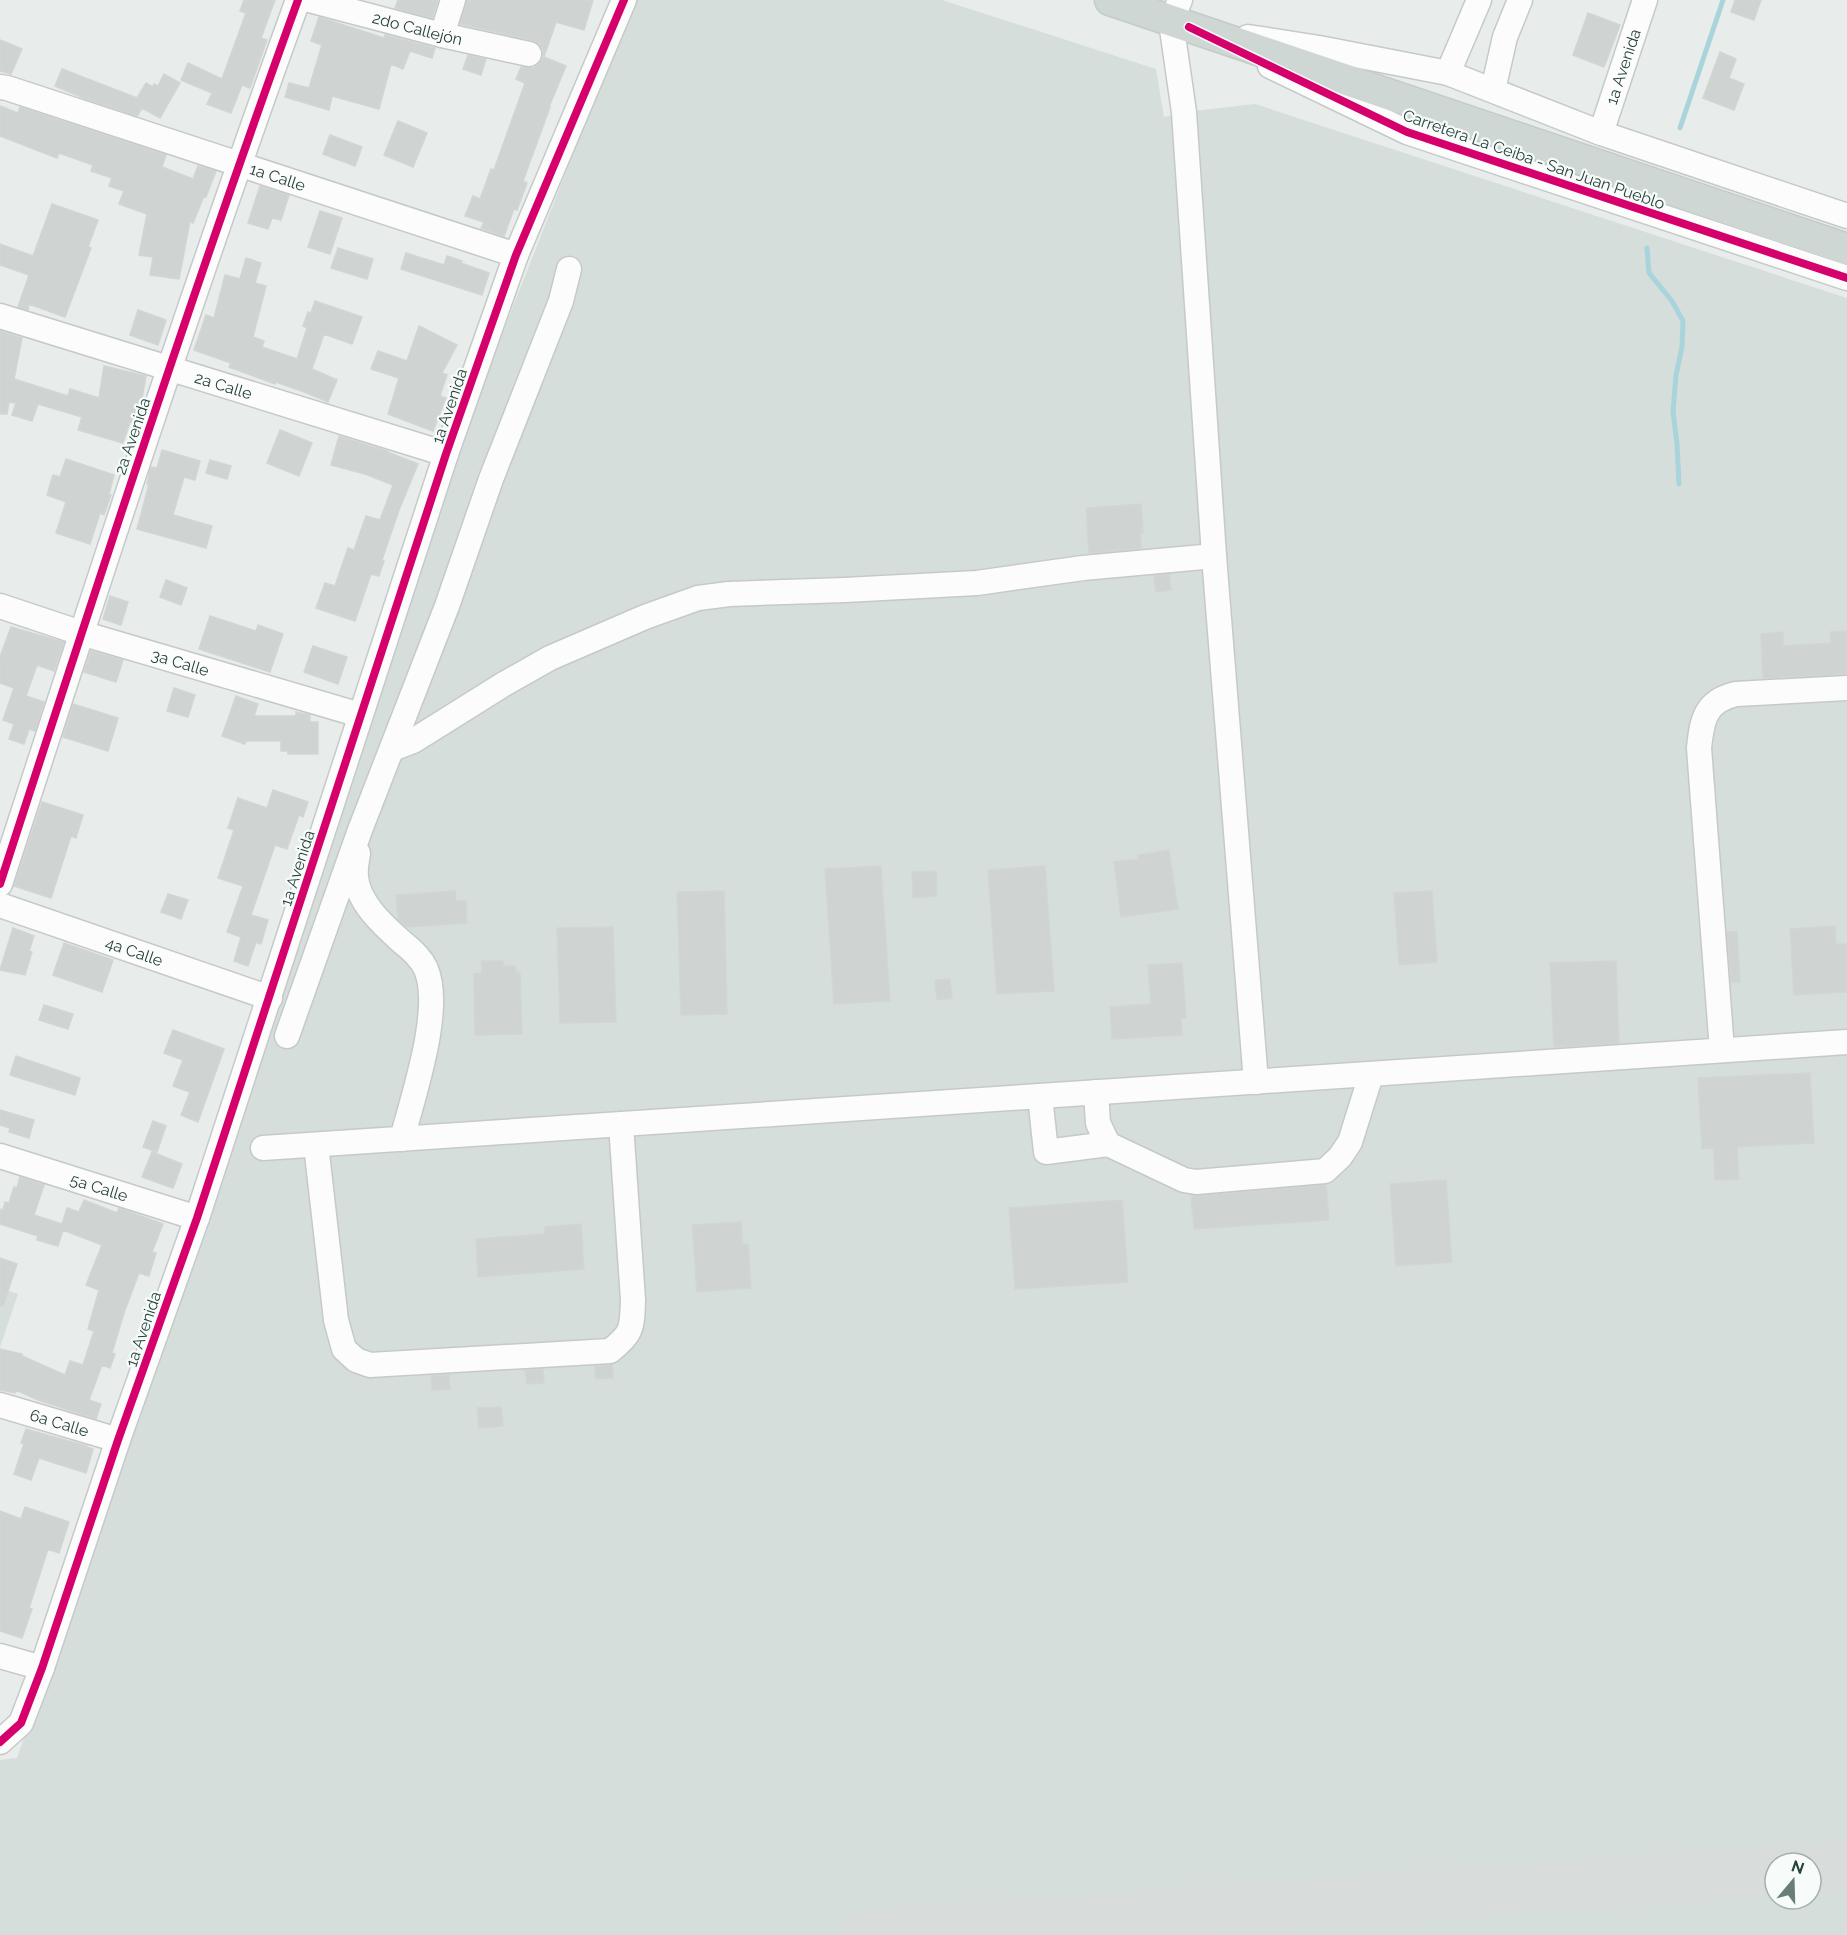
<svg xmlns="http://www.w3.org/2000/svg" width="1847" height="1935" font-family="Raleway,sans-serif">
  <rect width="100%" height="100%" fill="#e8edeb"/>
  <!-- built -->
  <path fill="#d6dedb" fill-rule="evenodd" d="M634 0H942L1156 69 1164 117 1184 112 1255 104 1847 298V1935H0V1760L17 1758 278 1010 476 400ZM1775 1863H1811V1899H1775Z
    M0 1288 18 1294 0 1347Z"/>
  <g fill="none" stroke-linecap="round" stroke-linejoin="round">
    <!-- stream -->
    <path stroke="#a9d4db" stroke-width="5" d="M1680 128 1723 0
      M1647 248 1649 273 1672 301 1683 321 1682 347 1676 375 1673 412 1677 444 1679 484"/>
    <!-- taxiway -->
    <path stroke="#d8dddc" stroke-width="50" d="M1811 1869 1847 1866
      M865 1935 1775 1871"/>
  </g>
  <!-- building -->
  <path fill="#cfd4d2" stroke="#d1d6d4" stroke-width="1.5" d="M244 0H275L261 38 267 40 250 88 242 85 231 113 207 104 212 93 181 80 188 63 222 79 246 13 240 11Z
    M398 0H438L432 18 395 8Z
    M467 0H593L584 30 556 22 544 57 566 66 549 107H550L523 181 527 183 517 210 514 209 504 236 481 228 484 222 465 216 473 196 480 199 491 169 494 170 525 83 516 79 521 67 533 68 539 64 543 58V50L539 44 532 40 460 24Z
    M1735 0H1761L1754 20 1731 12Z
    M1588 13 1620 25 1604 67 1573 55Z
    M319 17 384 38 385 35 435 48 432 58 410 51 403 69 391 64 379 109 332 96 329 110 285 97 289 83 309 88 322 45 311 41Z
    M0 40 22 49 11 74 0 71Z
    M1720 52 1736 59 1729 78 1744 84 1734 110 1703 98Z
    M468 55 486 59 481 75 463 69Z
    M62 69 137 98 146 83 153 87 154 84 158 86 164 74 180 83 160 118 142 108 137 116 86 99 55 86Z
    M0 106 18 113 20 107 166 155 162 167 193 179 198 166 216 171 206 197 204 196 193 223 190 221 179 279 150 275 153 257 139 255 147 214 119 204 124 191 109 186 112 178 91 171 93 165 59 153 57 158 0 136Z
    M398 121 427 133 413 167 384 155Z
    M330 135 362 147 355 166 323 154Z
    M260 186 289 195 281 220 272 218 268 229 248 223Z
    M52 204 98 220 88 247 91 248 65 317 29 304 28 310 18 307 29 275 0 265V244L33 256Z
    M320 211 342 218 330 254 308 247Z
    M338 248 373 259 367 279 331 268Z
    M406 253 444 265 447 256 462 261 461 263 489 273 482 295 401 269Z
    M246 258 261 263 255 283 266 286 253 337 264 341 262 347 297 359 307 328 303 326 308 312 311 313 315 301 362 317 352 344 324 334 312 369 337 380 328 402 307 393 276 382 275 384 229 367 231 363 194 350 206 315 214 318 225 275 240 279Z
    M138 310 166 320 158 345 130 335Z
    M419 326 457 345 442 373 447 375 440 396 446 398 433 431 388 414 399 378 371 369 378 351 407 361Z
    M0 331 22 338 14 379 68 396 70 389 99 398 104 366 146 376 140 410 136 424 130 422 123 443 78 430 82 417 38 404 32 421 12 415 16 403 9 402 7 414H0Z
    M280 430 312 443 299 476 267 463Z
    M339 436 387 451 390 453 418 464 399 510 382 560 384 561 379 576 371 574 355 621 316 608 325 583 335 586 348 548 354 550 366 516 380 520 393 485 365 474 331 465Z
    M162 450 200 461 195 480 184 477 173 515 212 526 206 548 137 529 149 484H147L150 470 151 467 157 468Z
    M66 459 114 475 109 494 111 495 104 515 100 513 90 544 56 533 66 502 47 495 53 475 60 477Z
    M210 460 231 466 227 479 206 473Z
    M1141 504 1143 533H1140L1141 548 1089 553 1086 508Z
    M1169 574 1171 590 1156 592 1154 576Z
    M166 580 187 588 181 605 160 597Z
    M110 596 128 602 121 625 103 619Z
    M210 616 256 631 258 625 283 634 270 672 199 649Z
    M11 627 64 642 54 671 37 665 26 696 44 702 35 731 29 729 24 744 9 739 14 724 3 720 14 688 0 683V657Z
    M1847 631V674L1763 678 1761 634 1783 632V646L1831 643 1830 632Z
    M313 646 347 657 338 684 304 672Z
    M91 651 123 660 116 682 84 672Z
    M174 688 195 695 188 717 167 711Z
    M236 696 258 704 254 716H296V712L310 715V722H318V754H288V751H281V741H246L245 744 222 736Z
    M73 704 118 718 108 751 63 737Z
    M273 790 308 802 303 817 299 815 287 849 275 845 251 915 268 920 261 944 256 942 248 966 234 961 241 937 227 932 243 886 218 878 234 830 228 828 238 798 267 808Z
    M42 802 83 815 76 838 71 836 51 898 14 886Z
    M1169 850 1178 909 1121 917 1114 862 1139 859 1138 855Z
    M881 866 890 1001 834 1004 825 869Z
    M1045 866 1054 991 997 994 988 870Z
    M936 871 937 896 913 898 912 872Z
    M455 891 456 901H466L467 923 407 927 398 919 396 895Z
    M724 891 727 1014 681 1015 677 892Z
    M1432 891 1437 962 1399 965 1394 893Z
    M168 894 188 900 181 919 161 912Z
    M1835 926 1836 944H1847V992L1794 995 1790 929Z
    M613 927 616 1022 560 1023 557 928Z
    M13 928 34 936 29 951 32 952 25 975 0 970Z
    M1737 931 1740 982H1731L1727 932Z
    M64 943 113 960 102 992 53 975Z
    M481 961H503V966H516V973H520L522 1034 475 1035 474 974 482 973Z
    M1616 961 1619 1043 1554 1047 1550 963Z
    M1182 963 1186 1018 1181 1019 1182 1035 1112 1039 1110 1007 1151 1004 1148 965Z
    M950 979 952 998 937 1000 935 980Z
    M44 1005 73 1014 68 1029 39 1020Z
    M173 1030 224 1049 198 1122 181 1115 190 1092 173 1086 183 1060 164 1053Z
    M16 1056 80 1078 75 1095 10 1075Z
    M1810 1073 1814 1143 1737 1147 1739 1179 1715 1180 1714 1148 1702 1149 1698 1078Z
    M0 1110 34 1120 29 1138 9 1132 10 1128 0 1125Z
    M153 1121 166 1126 157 1152 143 1147Z
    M152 1152 182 1164 173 1188 142 1177Z
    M20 1177 44 1185 34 1215 62 1224 67 1208 79 1212 84 1200 117 1213 119 1208 163 1224 152 1252 156 1253 149 1276 139 1273 124 1313 112 1353 115 1354 110 1368 102 1365 89 1400 101 1404 96 1419 38 1400 16 1390 15 1393 0 1390V1349L22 1354V1356L65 1375 70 1361 83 1365 94 1331 88 1329 99 1290 86 1285 102 1245 63 1230 58 1246 37 1240 38 1236 0 1224V1209L3 1210 5 1202 9 1203 14 1187 17 1188Z
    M1446 1180 1452 1262 1396 1266 1390 1184Z
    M1326 1185 1329 1220 1194 1229 1191 1196Z
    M1122 1200 1128 1282 1015 1289 1009 1208Z
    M741 1222 743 1245 748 1244 751 1288 697 1292 692 1225Z
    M581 1224 584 1269 478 1277 476 1239 545 1234V1227Z
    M0 1258 17 1264 3 1306H0Z
    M612 1365 613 1378 596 1379 595 1366Z
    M543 1369 544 1383 527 1384 525 1370Z
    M449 1375 450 1389 432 1390 431 1376Z
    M501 1407 503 1426 479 1428 477 1408Z
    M26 1429 87 1446V1447L93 1449 86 1473 39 1458 31 1480 14 1474 24 1444 21 1443Z
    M25 1507 69 1522 59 1553 48 1549 29 1608 32 1609 22 1638 0 1631V1511L21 1519Z"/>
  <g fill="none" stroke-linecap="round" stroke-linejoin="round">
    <defs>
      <g id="minor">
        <path id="s1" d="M309 0 442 35 529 54"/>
        <path d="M1180 0 1171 22 1184 112 1214 556 1256 1082"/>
        <path d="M442 35 453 0"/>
        <path d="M1248 37 1319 48 1448 73 1601 133 1847 216"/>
        <path d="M1270 66 1407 132 1847 278"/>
        <path d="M1448 73 1479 0"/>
        <path id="s2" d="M0 87 7 88 516 255"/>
        <path d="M1493 90 1505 37 1520 0"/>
        <path id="s3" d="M1601 133 1645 0"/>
        <path id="s4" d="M0 316 446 454"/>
        <path id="s5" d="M0 606 81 633 360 715"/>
        <path d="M392 749 413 741 504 684 550 658 645 617 698 598 729 594 845 590 977 583 1083 568 1214 556"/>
        <path d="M358 853C357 861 355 869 356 876 357 902 384 926 402 942 411 949 421 958 426 969 443 1010 413 1096 402 1139"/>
        <path d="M0 884C96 588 192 292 298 0"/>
        <path id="s6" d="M0 905 270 998"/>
        <path d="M287 1036 360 830 447 606 491 479 561 301 569 269"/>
        <path d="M1722 1050 1699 748C1702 720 1705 701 1736 694L1847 688"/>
        <path d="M1096 1092 1098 1123 1108 1144 1184 1180 1196 1182 1325 1171 1340 1157 1350 1142 1371 1075"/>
        <path d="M1040 1096 1046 1152 1108 1144"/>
        <path d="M316 1145 336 1320 344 1349 356 1360 370 1365 610 1351C633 1333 632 1328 633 1300L621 1124"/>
        <path d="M263 1148 1847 1042"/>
        <path id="s7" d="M0 1156 197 1218"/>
        <path id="s8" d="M0 1405 118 1440"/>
        <path d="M0 1656 42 1668"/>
        <path d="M0 1742 21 1723 42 1668 118 1440 197 1218 446 454 516 255 624 0"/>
      </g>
      <path id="major" d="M1110 0 1847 249"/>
    </defs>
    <!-- minor casing -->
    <use href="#minor" stroke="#c5cac8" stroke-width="27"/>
    <!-- major casing -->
    <use href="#major" stroke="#c3ccc9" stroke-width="33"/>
    <!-- minor -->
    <use href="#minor" stroke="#fcfcfc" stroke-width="24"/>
    <!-- major -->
    <use href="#major" stroke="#cfd7d5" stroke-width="30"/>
    <defs>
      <path id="cycleway" d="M1189 27 1407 132 1847 278
        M0 884C96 588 192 292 298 0
        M0 1742 21 1723 42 1668 118 1440 197 1218 446 454 516 255 624 0"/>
    </defs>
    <!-- cycleway casing -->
    <use href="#cycleway" stroke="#f7fbf9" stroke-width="11"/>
    <!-- cycleway -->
    <use href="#cycleway" stroke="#d6006c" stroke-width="8"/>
  </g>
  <g text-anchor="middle" stroke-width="4.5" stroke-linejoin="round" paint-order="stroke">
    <!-- street labels -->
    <g font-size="16" fill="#24423a" stroke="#f7fbf9">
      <text dy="6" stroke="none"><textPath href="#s1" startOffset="112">2do Callejón</textPath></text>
      <text dy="6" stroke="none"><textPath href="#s3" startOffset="70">1a Avenida</textPath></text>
      <text transform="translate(1534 159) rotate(19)" y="6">Carretera La Ceiba - San Juan Pueblo</text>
      <text dy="6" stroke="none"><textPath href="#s2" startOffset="292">1a Calle</textPath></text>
      <text dy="6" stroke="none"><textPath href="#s4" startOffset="234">2a Calle</textPath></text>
      <text transform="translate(449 406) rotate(-71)" y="6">1a Avenida</text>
      <text transform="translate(132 436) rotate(-71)" y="6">2a Avenida</text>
      <text dy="6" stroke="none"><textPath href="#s5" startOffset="189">3a Calle</textPath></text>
      <text transform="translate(297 868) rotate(-72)" y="6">1a Avenida</text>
      <text dy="6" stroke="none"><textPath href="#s6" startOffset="142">4a Calle</textPath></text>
      <text dy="6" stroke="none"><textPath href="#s7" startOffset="104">5a Calle</textPath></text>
      <text transform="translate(143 1329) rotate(-71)" y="6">1a Avenida</text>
      <text dy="6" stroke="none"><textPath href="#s8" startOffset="62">6a Calle</textPath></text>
    </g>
  </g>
  <!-- north arrow -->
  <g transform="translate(1793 1881) rotate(19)"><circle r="28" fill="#f7fbf9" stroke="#a3b1ad" stroke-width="1.5"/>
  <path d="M0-4.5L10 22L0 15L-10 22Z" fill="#697e78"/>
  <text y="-9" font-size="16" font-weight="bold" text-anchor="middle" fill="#24423a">N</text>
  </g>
</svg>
